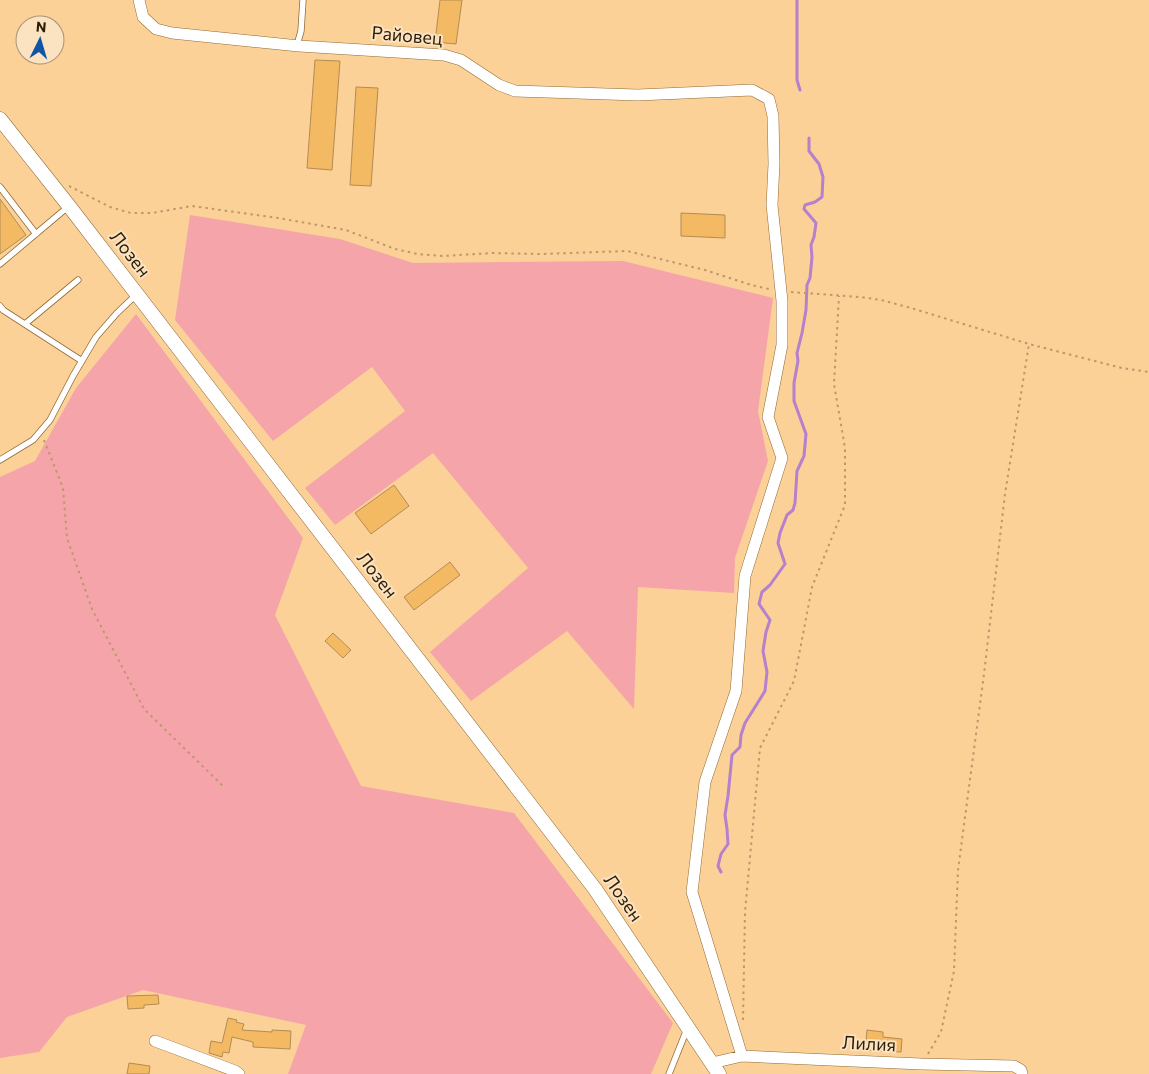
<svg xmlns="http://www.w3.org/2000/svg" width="1149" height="1074" font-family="Commissioner,sans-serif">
  <rect width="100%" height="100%" fill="#fbd198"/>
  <!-- grass -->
  <path fill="#f5a4a9" d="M190 215 340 239 413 263 623 261 773 298 758 411 768 461 735 558 734 593 638 587 634 709 567 631 471 701 430 652 528 568 433 453 335 525 305 488 405 411 372 367 273 441 175 320Z
    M136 314 303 538 275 615 361 786 514 813 673 1023 651 1074H288L306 1025 143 990 67 1017 39 1052 0 1058V477L35 461 76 388Z"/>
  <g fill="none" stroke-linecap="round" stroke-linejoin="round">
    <!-- stream -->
    <path stroke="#b580cc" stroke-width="3" d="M797 0V80L800 90
      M721 872 718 866 721 854 728 844 727 829 725 815 728 796 732 755 740 747 741 735 745 723 765 691 767 672 763 651 766 632 770 620 759 604 762 592 770 585 785 564 778 543 780 533 787 515 793 510 795 503 797 471 804 456 806 434 794 401V383L798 361 797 353 802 333 806 310 807 285 810 278 812 257 811 245 814 237 816 223 804 209 805 205 815 202 822 197 823 177 819 164 809 151V138"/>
  </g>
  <!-- building -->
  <path fill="#f3b963" stroke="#b38c54" d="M440 0H462L456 44 435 42Z
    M315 60 340 61 332 170 307 168Z
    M356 87 378 88 371 186 350 185Z
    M0 199 26 235 0 254Z
    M681 213 725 215V238L681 236Z
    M394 485 409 506 371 534 355 513Z
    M450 562 460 575 414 610 404 597Z
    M333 633 351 650 343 658 325 641Z
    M158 995 159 1004 144 1005V1008L128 1009 127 996Z
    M228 1018 237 1020 236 1022 244 1024 242 1030 272 1032V1030L291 1031 290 1049 253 1047V1042L232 1037 229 1053 223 1052 222 1057 209 1053 211 1041 222 1043Z
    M867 1030 883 1032V1037L902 1039 901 1052 865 1050Z
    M129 1063 150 1066 149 1074H127Z"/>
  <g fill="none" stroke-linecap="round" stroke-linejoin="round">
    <defs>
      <path id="service" d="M297 45 301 31 303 0
        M0 187 36 234
        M0 264 69 206
        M0 306 3 310 82 361
        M25 324 78 280
        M0 460 33 440 50 420 73 376 96 337 117 313 137 294
        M669 1074 687 1029"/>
      <path id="minor" d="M139 0 143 17 156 29 172 33 299 46 444 55 461 60 499 85 515 91 638 95 752 90 769 99 773 116 774 164 772 205 782 301V345L768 417 782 458 745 576 736 691 705 782 692 892 742 1056
        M155 1041 235 1071 239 1074
        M712 1063 742 1056 921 1064 1014 1066 1021 1070 1022 1074"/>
      <path id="tertiary" d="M0 119 69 206 595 889 719 1074"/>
    </defs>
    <!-- service casing -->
    <use href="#service" stroke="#906b33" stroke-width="7"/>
    <!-- minor casing -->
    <use href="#minor" stroke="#906b33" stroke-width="12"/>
    <!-- tertiary casing -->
    <use href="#tertiary" stroke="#906b33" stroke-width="15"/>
    <!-- path -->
    <path stroke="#bb996b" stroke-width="2" stroke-dasharray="2.5 4" stroke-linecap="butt" d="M69 186 110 207 131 213H152L192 206 278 218 346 230 395 249 418 254 443 256 492 253 541 254 627 251 705 270 751 285 769 289
      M791 292 860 297 881 300 911 308 1029 344 1122 368 1149 372
      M44 440 63 488 67 538 92 609 144 709 225 788
      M743 1020 745 912 760 748 794 681 812 587 845 505V448L834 384 839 296
      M928 1054 941 1032 954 971 958 870 984 674 1005 494 1029 344"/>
    <!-- service -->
    <use href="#service" stroke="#fff" stroke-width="5.5"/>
    <!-- minor -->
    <use href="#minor" stroke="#fff" stroke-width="11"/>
    <!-- tertiary -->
    <use href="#tertiary" stroke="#fff" stroke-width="14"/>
  </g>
  <g text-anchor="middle" stroke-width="4" stroke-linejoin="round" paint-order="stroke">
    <!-- street labels -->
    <g font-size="18" fill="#2d1d06" stroke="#fbe2c0">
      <text transform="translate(407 36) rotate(5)" y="6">Райовец</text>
      <text transform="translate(130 254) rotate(52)" y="6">Лозен</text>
      <text transform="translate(377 575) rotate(52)" y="6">Лозен</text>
      <text transform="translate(623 898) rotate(55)" y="6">Лозен</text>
      <text transform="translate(869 1044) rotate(3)" y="6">Лилия</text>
    </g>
  </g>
  <!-- north arrow -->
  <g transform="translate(40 40) rotate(5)"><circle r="24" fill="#fbe2c0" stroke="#a99376"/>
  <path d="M0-4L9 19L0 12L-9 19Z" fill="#0e56a5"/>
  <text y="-8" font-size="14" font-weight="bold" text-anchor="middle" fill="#2d1d06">N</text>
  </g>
</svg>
